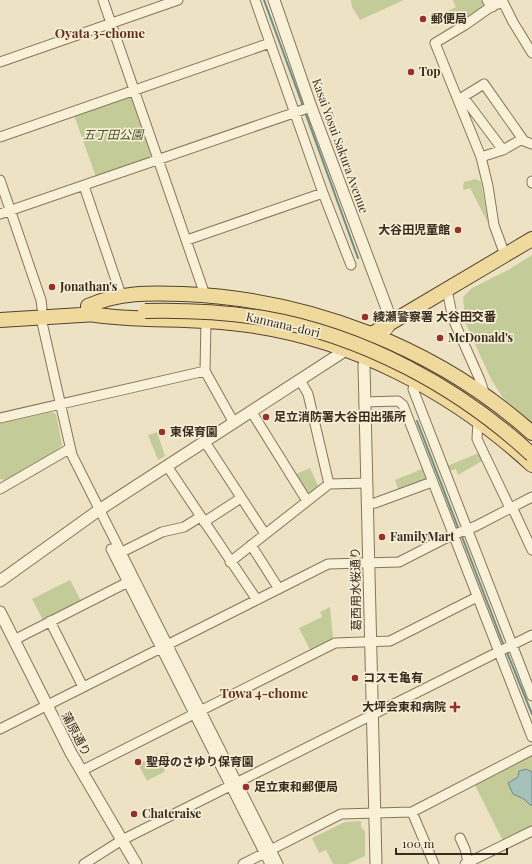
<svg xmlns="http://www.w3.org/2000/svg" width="532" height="864" font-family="'Playfair Display','Noto Sans JP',serif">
  <rect width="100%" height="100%" fill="#ede3c4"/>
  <!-- green -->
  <path fill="#c3cb98" d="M351 0H404L360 20 352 7Z
    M453 0H481L483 4 482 7 454 26 453 24 455 22V20L451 22 446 12 456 7Z
    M128 97 133 99 152 154 151 157 96 177 74 115Z
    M476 179 481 182 488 223 470 188 464 190 463 187 464 182Z
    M532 255V423L503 398 491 379 465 322 463 297 472 288 510 269Z
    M52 412 56 414 62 445 59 448 5 480 0 479V423Z
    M157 432 165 456 158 460 148 435Z
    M479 453 482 461 458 475 456 469 449 471 447 466Z
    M310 468 318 486 307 495 294 475Z
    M422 469 426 480 399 491 395 480Z
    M70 580 81 601 43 620 32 599Z
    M330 607 333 638 310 650 299 628 322 617 320 612Z
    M167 752 173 763 166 766 164 772 147 781 138 764 158 754 161 757Z
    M530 755 532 756V826L503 841 474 783Z
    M361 821V827L365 831V856L348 864H333L326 850 319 853 312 838 345 822Z"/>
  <!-- water -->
  <path fill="#a6c0ba" stroke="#6d8e88" d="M526 769 532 772V805H530L524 799 513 794 508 783 518 777 519 771Z"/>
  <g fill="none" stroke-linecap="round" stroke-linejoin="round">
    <!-- stream -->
    <path stroke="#6d8e88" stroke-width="2" d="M264 0 303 106
      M305 112 358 258
      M417 421 459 530
      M461 534 504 646
      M506 650 532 714"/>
    <defs>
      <path id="minor" d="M103 0 205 295
        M255 0 323 193 351 265
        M0 62 178 0
        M464 98 503 150 522 139
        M458 100 484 84 524 141 532 144
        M0 137 270 43
        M481 157 503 150
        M0 180 41 300 42 308
        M532 181V183
        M84 186 121 295
        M0 214 311 107
        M187 240 323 193
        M505 255 494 225 488 186 481 157 435 43 465 25 492 6 503 2 513 22 532 53
        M447 290 453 319 480 380 485 395
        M41 318 72 455 278 864
        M206 320 205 371 234 423
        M300 380 308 394 329 484
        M415 380 413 389 532 696
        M364 402 398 401 403 405 532 737
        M251 411 307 501
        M0 418 205 371
        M478 420 477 439 510 508
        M205 442 265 534
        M167 466 257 600
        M0 489 69 449
        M367 504 375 503 432 482
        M512 507 532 550
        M204 522 241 498
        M251 545 279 589
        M111 549 270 864
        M120 553 162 532 184 527 200 517
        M230 562 329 484 367 483
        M50 621 83 687
        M14 640 132 580
        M0 729 328 564 399 562 450 536 476 526 532 497
        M81 771 335 643 390 641 477 597
        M460 838 465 849 468 862
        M84 864 122 840 532 635
        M243 864 341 814 412 812
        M434 864 412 812 532 750
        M465 864 532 831"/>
      <path id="tertiary" d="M274 0 311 107 392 322 387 329
        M488 0 492 6
        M371 353 364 365 376 864
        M0 581 99 510 346 350
        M0 612 71 753 136 864"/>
      <path id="primary" d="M88 306C119 292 150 293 183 294 310 299 437 348 532 433
        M89 314C139 322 189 317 240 324 349 337 452 391 532 465
        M0 320 97 314
        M365 338 532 239"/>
    </defs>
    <!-- minor casing -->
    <use href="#minor" stroke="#87755b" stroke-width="11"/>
    <!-- tertiary casing -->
    <use href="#tertiary" stroke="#87755b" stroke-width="13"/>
    <!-- primary casing -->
    <use href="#primary" stroke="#55432f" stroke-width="16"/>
    <!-- minor -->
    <use href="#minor" stroke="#f8f0d7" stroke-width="9"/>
    <!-- tertiary -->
    <use href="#tertiary" stroke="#f8f0d7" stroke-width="11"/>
    <!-- primary -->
    <use href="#primary" stroke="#efd99d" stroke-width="14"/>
    <defs>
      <path id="primary-bridge" d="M145 311C184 310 224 312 263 318 362 335 459 387 532 455"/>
    </defs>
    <!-- primary-bridge casing -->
    <use href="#primary-bridge" stroke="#55432f" stroke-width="16" stroke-linecap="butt"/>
    <!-- primary-bridge -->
    <use href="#primary-bridge" stroke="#efd99d" stroke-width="14"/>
  </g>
  <!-- markers -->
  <g fill="#95302c" stroke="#f5edd4" stroke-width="1.5">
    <circle cx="423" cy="19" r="4"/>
    <circle cx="411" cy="72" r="4"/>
    <circle cx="458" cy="230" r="4"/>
    <circle cx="52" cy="287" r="4"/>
    <circle cx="365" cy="317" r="4"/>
    <circle cx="440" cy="338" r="4"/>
    <circle cx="266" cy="417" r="4"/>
    <circle cx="162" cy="432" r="4"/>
    <circle cx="382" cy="537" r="4"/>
    <circle cx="355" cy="678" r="4"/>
    <path d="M453 701h4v4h4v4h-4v4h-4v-4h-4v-4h4z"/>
    <circle cx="138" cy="762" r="4"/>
    <circle cx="246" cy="787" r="4"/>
    <circle cx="134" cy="814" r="4"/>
  </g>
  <g text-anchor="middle" stroke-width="3.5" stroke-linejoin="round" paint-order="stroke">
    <!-- poi labels -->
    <g font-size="12" font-weight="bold" fill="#382c1f" stroke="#f5edd4" text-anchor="start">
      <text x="431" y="23">郵便局</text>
      <text x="419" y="76">Top</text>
      <text x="450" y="234" text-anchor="end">大谷田児童館</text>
      <text x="60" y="291">Jonathan's</text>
      <text x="373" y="321">綾瀬警察署 大谷田交番</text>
      <text x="448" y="342">McDonald's</text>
      <text x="274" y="421">足立消防署大谷田出張所</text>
      <text x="170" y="436">東保育園</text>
      <text x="390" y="541">FamilyMart</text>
      <text x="363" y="682">コスモ亀有</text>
      <text x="446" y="711" text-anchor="end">大坪会東和病院</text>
      <text x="146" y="766">聖母のさゆり保育園</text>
      <text x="254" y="791">足立東和郵便局</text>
      <text x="142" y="818">Chateraise</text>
    </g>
    <!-- park labels -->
    <g font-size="12" font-style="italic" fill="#465426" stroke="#f5edd4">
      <text x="113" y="139">五丁田公園</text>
    </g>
    <!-- street labels -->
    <g font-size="12" fill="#382c1f" stroke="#f5edd4">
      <text transform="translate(340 146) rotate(70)" y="4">Kasai Yōsui Sakura Avenue</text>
      <text transform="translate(283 325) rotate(13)" y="4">Kannana-dori</text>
      <text transform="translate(356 589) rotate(-91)" y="4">葛西用水桜通り</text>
      <text transform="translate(76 734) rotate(62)" y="4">蒲原通り</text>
    </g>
    <!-- neighbourhood labels -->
    <g font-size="13" font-weight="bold" fill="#63301f" stroke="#f5edd4">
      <text x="100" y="38">Oyata 3-chome</text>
      <text x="264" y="698">Towa 4-chome</text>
    </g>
  </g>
  <!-- scale -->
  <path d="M396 848v6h111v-6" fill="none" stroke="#382c1f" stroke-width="2"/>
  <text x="402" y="848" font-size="12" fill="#382c1f" stroke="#f5edd4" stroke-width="3" paint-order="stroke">100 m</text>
</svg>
